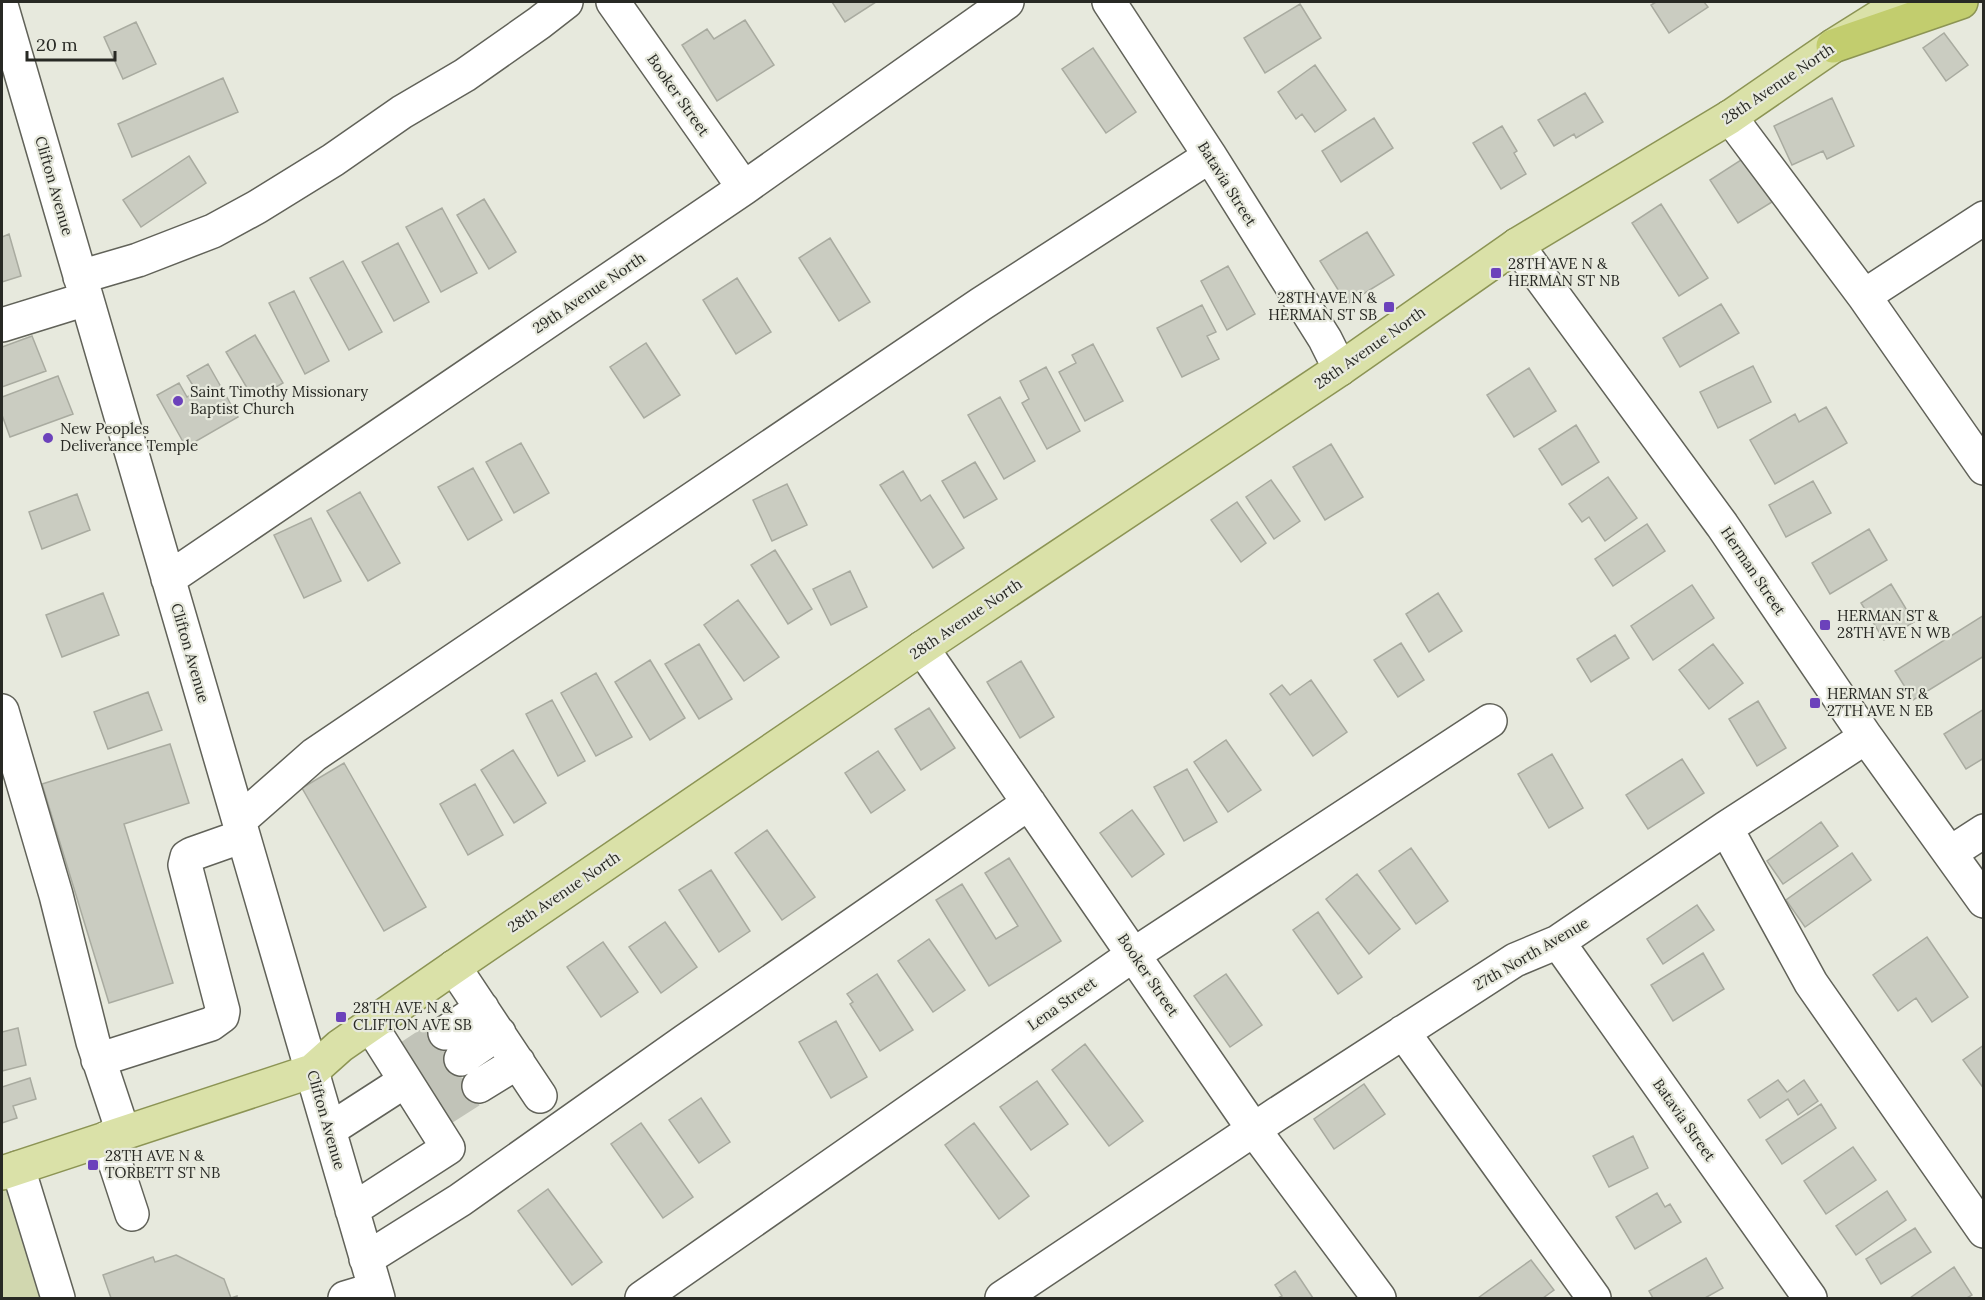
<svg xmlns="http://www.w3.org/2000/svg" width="1985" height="1300" font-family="Lora,serif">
  <rect width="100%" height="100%" fill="#e7e9dd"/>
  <!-- green -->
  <path fill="#d1d7af" d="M2 1173 58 1298H2Z"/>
  <!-- building -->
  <path fill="#caccc1" stroke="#a9aba0" stroke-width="1.5" d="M832 2H876L845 22Z
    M1656 2H1704L1708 7 1669 33 1651 5Z
    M1300 4 1321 38 1265 73 1244 38Z
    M745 20 774 65 717 101 682 45 707 29 714 39Z
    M136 22 156 64 123 79 104 37Z
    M1944 33 1968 65 1946 81 1923 48Z
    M1093 48 1136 112 1106 133 1062 69Z
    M1315 65 1346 110 1315 132 1302 114 1296 119 1278 92Z
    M223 78 238 112 132 157 118 124Z
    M1585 93 1603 122 1576 138 1574 134 1554 146 1538 120Z
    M1832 98 1854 146 1827 159 1823 151 1792 165 1774 126Z
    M1374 118 1393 148 1341 182 1322 151Z
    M1502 126 1517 151 1514 153 1526 174 1501 189 1473 143Z
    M189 156 206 183 141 227 123 200Z
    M1744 158 1772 202 1738 223 1710 180Z
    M484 199 516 252 489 269 457 215Z
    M1661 204 1708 278 1679 296 1632 223Z
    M442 208 477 273 441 292 406 227Z
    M1367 232 1394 275 1347 304 1320 261Z
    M9 234 21 276 2 282V237Z
    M830 238 870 302 839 321 799 258Z
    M398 243 429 302 394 321 362 262Z
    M343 261 382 332 349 350 310 278Z
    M1228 266 1255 314 1227 330 1201 281Z
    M737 278 771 332 736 354 703 300Z
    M294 291 329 361 305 374 269 303Z
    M1721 304 1739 333 1680 367 1663 338Z
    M1202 305 1216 332 1207 336 1219 359 1182 377 1157 328Z
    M255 335 283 383 254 400 226 352Z
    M32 336 46 371 2 387V347Z
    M646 343 680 395 644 418 610 367Z
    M1093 344 1123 401 1085 421 1059 372 1076 363 1072 355Z
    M208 364 238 417 186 447 157 395 179 383 187 397 197 392 187 376Z
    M1753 366 1771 402 1718 428 1700 392Z
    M1046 367 1080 431 1047 449 1022 403 1029 399 1020 381Z
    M1529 368 1556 411 1514 437 1487 395Z
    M58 376 73 414 10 437 2 415V397Z
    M1000 397 1035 461 1004 479 968 415Z
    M1826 407 1847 443 1775 484 1750 440 1795 414 1799 422Z
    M1576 425 1599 462 1562 485 1539 449Z
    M521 443 549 493 514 513 486 462Z
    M1331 444 1363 497 1325 520 1293 467Z
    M975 462 997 499 964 518 942 481Z
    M473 468 502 520 468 540 438 487Z
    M903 471 921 501 930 495 964 548 933 568 880 485Z
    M1608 477 1637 518 1605 541 1589 517 1582 522 1569 504Z
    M1271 480 1300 521 1274 539 1246 497Z
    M1813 481 1831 513 1786 537 1769 505Z
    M787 484 807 525 772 541 753 500Z
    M360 492 400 563 368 581 327 511Z
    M77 494 90 530 42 549 29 512Z
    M1237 502 1266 543 1241 562 1211 520Z
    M311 518 341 581 304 598 274 535Z
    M1647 524 1665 551 1613 586 1595 559Z
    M1869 529 1887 560 1830 594 1812 563Z
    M775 550 812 609 788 624 751 565Z
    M850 571 867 607 831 625 813 589Z
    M1891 584 1914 622 1884 640 1861 603Z
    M1692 585 1714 618 1653 660 1631 626Z
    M103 593 119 635 62 657 46 615Z
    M1438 593 1462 631 1429 652 1406 614Z
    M738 600 779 657 744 681 704 625Z
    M1984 615V656L1913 700 1895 671Z
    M1615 635 1629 658 1591 682 1577 659Z
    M1401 643 1424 680 1398 697 1374 660Z
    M699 644 732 699 699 719 665 664Z
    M1713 644 1743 683 1709 709 1679 670Z
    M650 660 685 718 650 740 615 682Z
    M1021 661 1054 717 1020 738 987 682Z
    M596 673 632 737 596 756 561 693Z
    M1311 680 1347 732 1313 756 1270 694 1282 685 1290 695Z
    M148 692 162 730 108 749 94 712Z
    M552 700 585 761 558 776 526 714Z
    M1758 701 1786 748 1757 766 1729 719Z
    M929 708 955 748 921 770 895 729Z
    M1984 709V758L1966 769 1944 734Z
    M1226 740 1261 790 1228 812 1194 762Z
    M170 744 189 803 124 824 173 983 109 1003 42 784Z
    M513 750 546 803 514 823 481 770Z
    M878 751 905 790 871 813 845 773Z
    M1552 754 1583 808 1549 828 1518 774Z
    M1682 759 1704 793 1648 829 1626 795Z
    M344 763 426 907 384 931 302 788Z
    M1187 769 1217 822 1184 841 1154 787Z
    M475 784 503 835 468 855 440 804Z
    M1132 810 1164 854 1132 877 1100 833Z
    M1821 822 1838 846 1783 884 1767 861Z
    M767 830 815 897 782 920 735 853Z
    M1411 848 1448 901 1416 924 1379 871Z
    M1852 853 1871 880 1805 927 1786 900Z
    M1009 858 1061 941 989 986 936 900 962 884 996 939 1018 926 985 873Z
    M711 870 750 931 719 952 679 890Z
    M1357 874 1400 929 1369 954 1326 899Z
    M1697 905 1714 930 1663 964 1647 939Z
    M1318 912 1362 977 1338 994 1293 930Z
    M665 922 697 967 661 993 629 947Z
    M1927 937 1968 997 1932 1022 1916 998 1898 1011 1873 975Z
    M929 939 965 990 933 1012 898 961Z
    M603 942 638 992 601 1017 567 967Z
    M1703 953 1724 989 1673 1021 1651 985Z
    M877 974 913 1030 880 1051 850 1004 853 1002 847 994Z
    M1226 974 1262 1025 1230 1047 1194 996Z
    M836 1021 867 1077 831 1098 799 1042Z
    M18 1028 26 1065 2 1071V1032Z
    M1085 1044 1143 1121 1109 1146 1052 1070Z
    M1984 1045V1089L1963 1060Z
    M30 1078 36 1099 13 1106 17 1118 2 1123V1087Z
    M1778 1080 1787 1092 1804 1080 1818 1101 1798 1115 1788 1099 1760 1118 1748 1100Z
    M1037 1081 1068 1124 1031 1150 1000 1107Z
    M1364 1084 1385 1114 1334 1149 1314 1119Z
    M701 1098 730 1142 699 1163 669 1120Z
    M1821 1104 1836 1128 1782 1164 1766 1140Z
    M641 1123 693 1197 663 1218 611 1144Z
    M974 1123 1029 1196 999 1219 945 1145Z
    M1633 1136 1648 1168 1609 1187 1593 1156Z
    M1853 1147 1876 1180 1826 1214 1804 1181Z
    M548 1189 602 1262 572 1285 518 1211Z
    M1887 1191 1906 1220 1856 1255 1836 1226Z
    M1657 1193 1665 1207 1670 1204 1681 1222 1635 1249 1616 1217Z
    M1915 1228 1931 1252 1881 1284 1866 1259Z
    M176 1255 224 1279 231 1298 237 1296V1298H111L103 1275 153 1257 155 1262Z
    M1706 1258 1723 1288 1705 1298H1653L1649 1291Z
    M1531 1260 1554 1290 1543 1298H1478Z
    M1954 1267 1972 1295 1967 1298H1910Z
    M1295 1271 1313 1298H1278L1282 1296 1275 1285Z"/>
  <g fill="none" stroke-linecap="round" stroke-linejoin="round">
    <!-- minor-tunnel -->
    <path stroke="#c1c3b8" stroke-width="33" stroke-dasharray="33 16" stroke-linecap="butt" d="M407 1058 445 1033
      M425 1082 461 1059
      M443 1109 479 1086"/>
    <defs>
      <path id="minor" d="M613 2 744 188
        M1109 2 1210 156 1325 339 1340 369
        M2 8 378 1298
        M1730 117 1864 296 1984 468
        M1517 245 1722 525 1866 737 1984 901
        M80 277 138 260 213 231 257 207 333 160 402 112 465 75 539 23 566 2
        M1864 296 1984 218
        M2 325 86 299
        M168 579 744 188 1007 2
        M922 648 1254 1130 1379 1298
        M2 711 56 895 93 1042 123 1132
        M239 821 314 755 981 304 1210 156
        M1726 828 1811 983 1984 1231
        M1950 853 1984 831
        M1558 942 1810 1298
        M454 967 540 1096
        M1403 1032 1594 1298
        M445 1033 482 1008
        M461 1059 499 1033
        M98 1060 211 1024 222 1016 223 1011 185 865 187 857 192 854 243 836
        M479 1086 518 1062
        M329 1130 405 1081
        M107 1138 132 1214
        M18 1168 58 1298
        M352 1210 448 1148 371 1026
        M366 1259 460 1200 685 1041 1029 803
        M345 1298 375 1289
        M642 1298 1133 955 1490 721
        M1002 1298 1277 1114 1515 960 1558 942 1726 828 1866 737"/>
      <path id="major" d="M2 1173 312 1071 340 1046 454 967 922 648 1340 369 1517 245 1730 117 1833 46 1903 2"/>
      <path id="highway" d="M1833 46 1961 2"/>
    </defs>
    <!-- minor casing -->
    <use href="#minor" stroke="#616259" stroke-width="36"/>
    <!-- major casing -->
    <use href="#major" stroke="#8c9454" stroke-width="36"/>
    <!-- highway casing -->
    <use href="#highway" stroke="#8c9454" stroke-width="36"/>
    <!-- minor -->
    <use href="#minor" stroke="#fff" stroke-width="33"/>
    <!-- major -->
    <use href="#major" stroke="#dae1a8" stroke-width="33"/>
    <!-- highway -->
    <use href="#highway" stroke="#c2cd6e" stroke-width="33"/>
  </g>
  <!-- markers -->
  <g fill="#6c42bb" stroke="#e7e9dd" stroke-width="2">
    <rect x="1490" y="267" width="12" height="12" rx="3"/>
    <rect x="1383" y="301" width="12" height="12" rx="3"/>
    <circle cx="178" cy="401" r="6"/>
    <circle cx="48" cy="438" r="6"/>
    <rect x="1819" y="619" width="12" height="12" rx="3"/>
    <rect x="1809" y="697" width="12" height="12" rx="3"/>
    <rect x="335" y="1011" width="12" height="12" rx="3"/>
    <rect x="87" y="1159" width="12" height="12" rx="3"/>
  </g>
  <g text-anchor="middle" stroke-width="4.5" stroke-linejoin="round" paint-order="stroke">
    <!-- street labels -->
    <g font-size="15" fill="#282924" stroke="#e7e9dd">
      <text transform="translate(1778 84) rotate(-34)" y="5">28th Avenue North</text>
      <text transform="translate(678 95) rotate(55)" y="5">Booker Street</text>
      <text transform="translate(1227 184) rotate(58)" y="5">Batavia Street</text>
      <text transform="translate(54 186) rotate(74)" y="5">Clifton Avenue</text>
      <text transform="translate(589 293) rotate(-34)" y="5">29th Avenue North</text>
      <text transform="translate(1370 348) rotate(-35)" y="5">28th Avenue North</text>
      <text transform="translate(1753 571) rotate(56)" y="5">Herman Street</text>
      <text transform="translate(966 619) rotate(-34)" y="5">28th Avenue North</text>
      <text transform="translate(190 653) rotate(74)" y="5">Clifton Avenue</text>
      <text transform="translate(564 892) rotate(-34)" y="5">28th Avenue North</text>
      <text transform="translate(1531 954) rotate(-30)" y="5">27th North Avenue</text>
      <text transform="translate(1148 975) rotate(56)" y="5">Booker Street</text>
      <text transform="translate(1062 1004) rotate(-35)" y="5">Lena Street</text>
      <text transform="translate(326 1120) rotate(74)" y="5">Clifton Avenue</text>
      <text transform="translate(1684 1120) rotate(55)" y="5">Batavia Street</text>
    </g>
    <!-- poi labels -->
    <g font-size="15" fill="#282924" stroke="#e7e9dd" text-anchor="start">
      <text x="1508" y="269">28TH AVE N &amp;<tspan x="1508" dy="17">HERMAN ST NB</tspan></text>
      <text x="1377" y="303" text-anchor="end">28TH AVE N &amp;<tspan x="1377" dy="17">HERMAN ST SB</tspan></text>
      <text x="190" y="397">Saint Timothy Missionary<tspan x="190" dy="17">Baptist Church</tspan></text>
      <text x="60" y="434">New Peoples<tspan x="60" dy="17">Deliverance Temple</tspan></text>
      <text x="1837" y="621">HERMAN ST &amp;<tspan x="1837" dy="17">28TH AVE N WB</tspan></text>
      <text x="1827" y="699">HERMAN ST &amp;<tspan x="1827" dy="17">27TH AVE N EB</tspan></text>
      <text x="353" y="1013">28TH AVE N &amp;<tspan x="353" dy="17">CLIFTON AVE SB</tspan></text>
      <text x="105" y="1161">28TH AVE N &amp;<tspan x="105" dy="17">TORBETT ST NB</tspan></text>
    </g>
  </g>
  <!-- border -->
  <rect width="1985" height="1300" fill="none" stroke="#282924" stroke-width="6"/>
  <!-- scale -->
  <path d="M27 51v9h88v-9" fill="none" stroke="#282924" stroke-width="3"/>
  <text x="36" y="51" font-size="18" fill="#282924" stroke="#e7e9dd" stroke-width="4.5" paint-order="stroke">20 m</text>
</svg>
